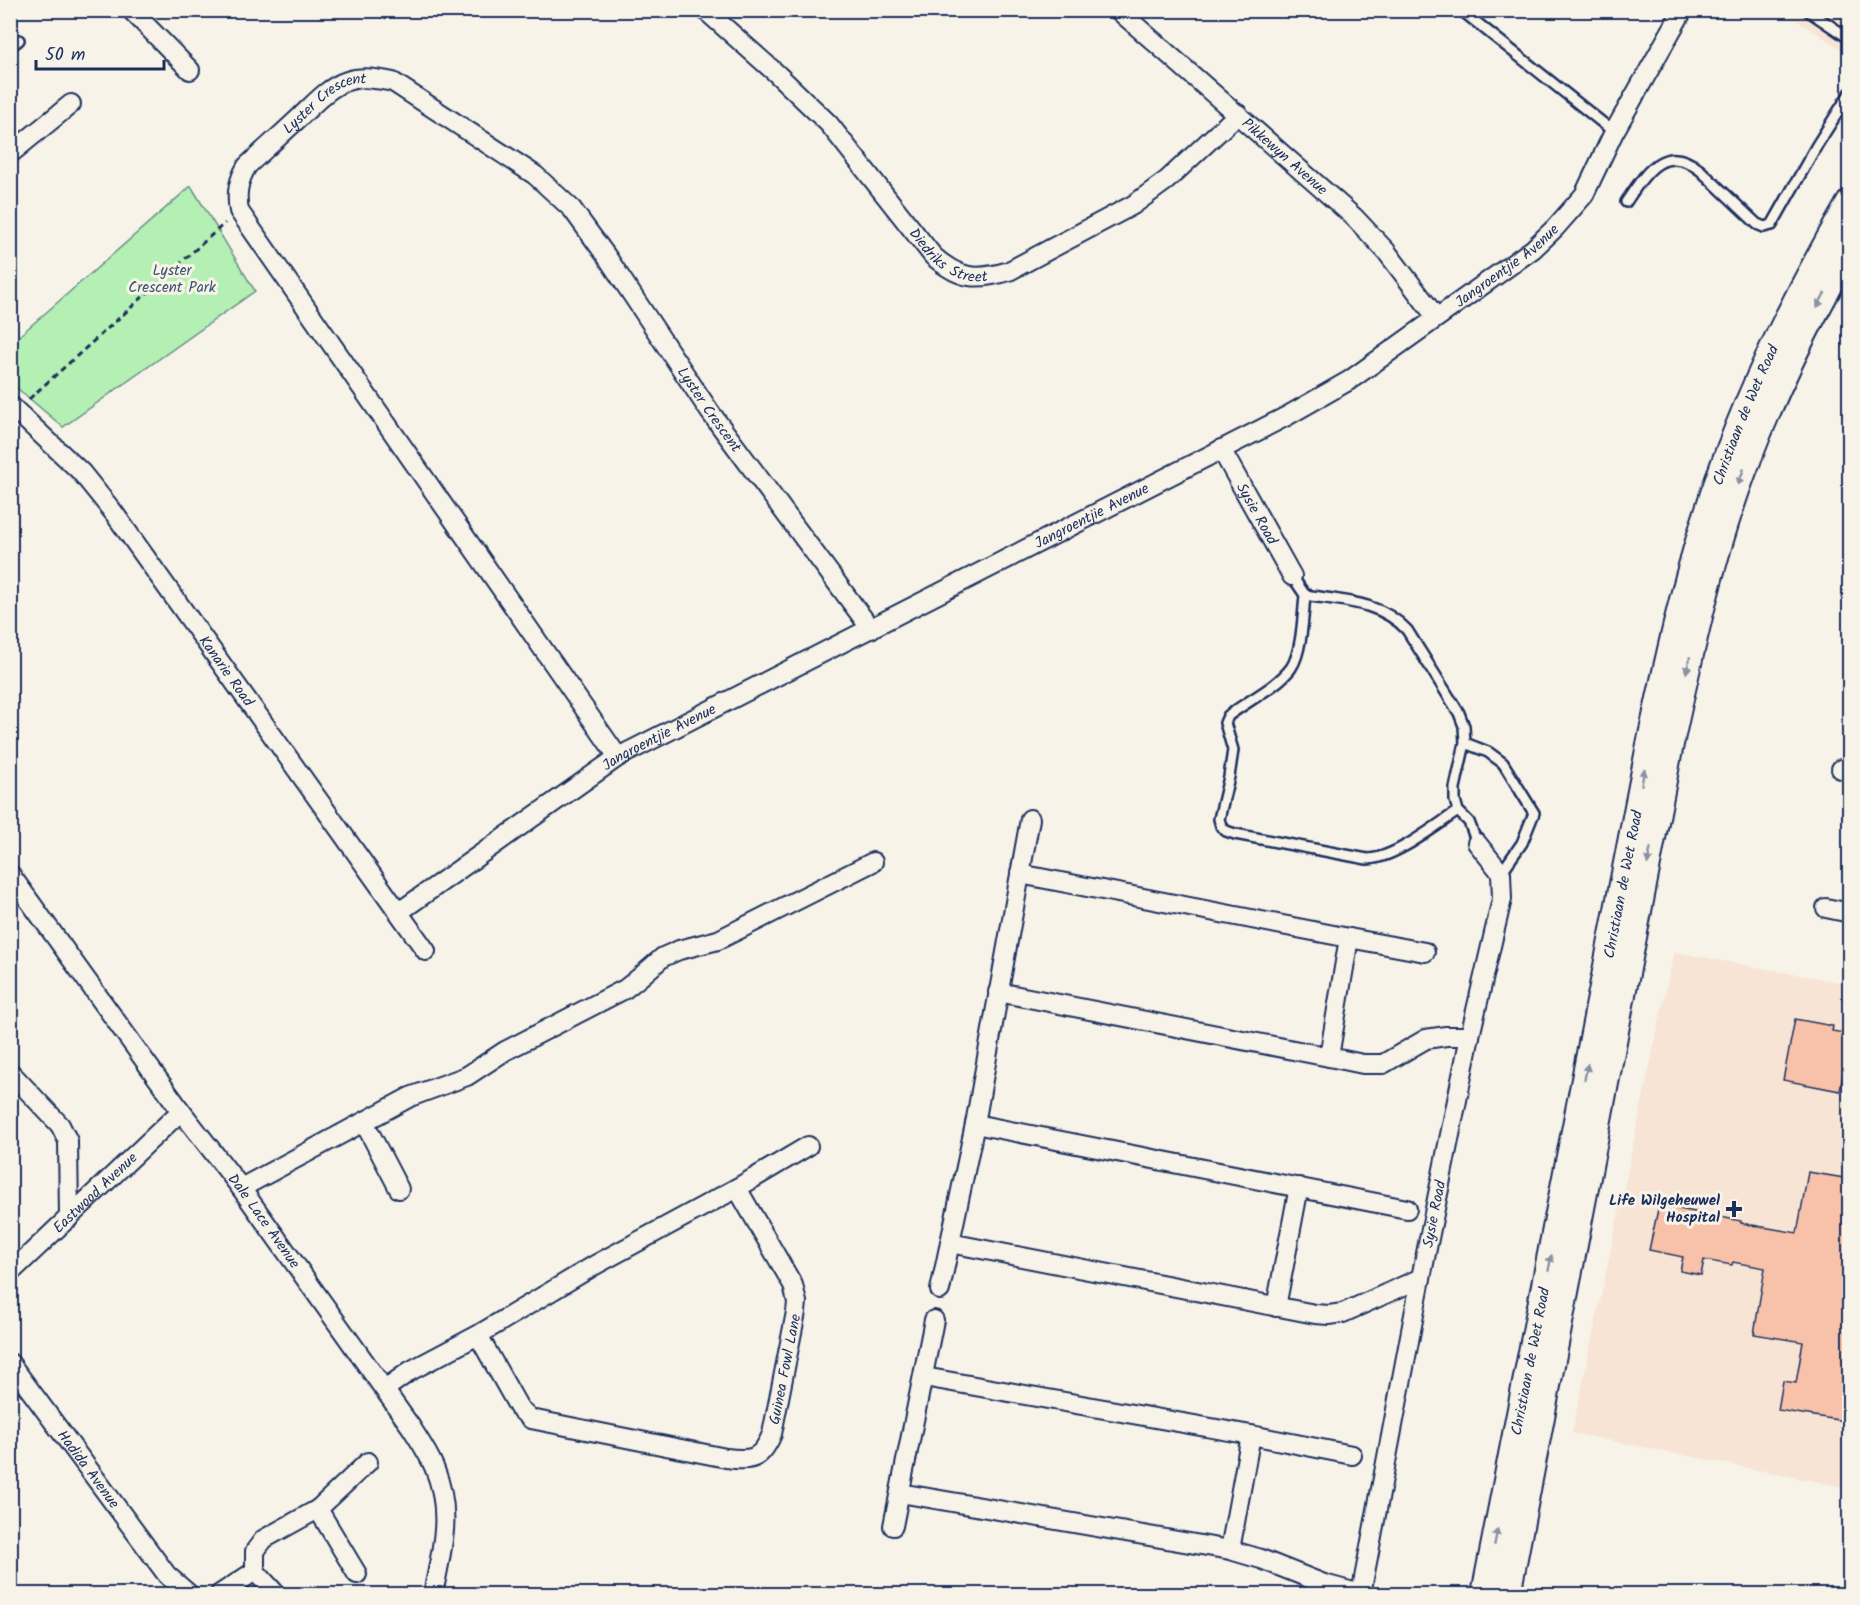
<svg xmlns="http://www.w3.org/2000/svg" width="1860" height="1605" font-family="Kalam,sans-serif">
  <rect width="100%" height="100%" fill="#f7f3e8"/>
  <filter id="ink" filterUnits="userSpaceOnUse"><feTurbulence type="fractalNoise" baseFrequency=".0167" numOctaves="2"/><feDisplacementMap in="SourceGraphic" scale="12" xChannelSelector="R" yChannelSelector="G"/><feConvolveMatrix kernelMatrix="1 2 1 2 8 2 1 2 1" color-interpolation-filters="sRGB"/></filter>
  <g filter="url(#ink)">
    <!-- built -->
    <path fill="#f7e4d5" d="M1782 11H1849V54Z
      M1674 952 1849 984V1488L1572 1433Z"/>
    <!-- green -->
    <path fill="#b4efb3" stroke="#688f88" stroke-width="1.5" d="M191 186 255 291 63 427 11 383V343Z"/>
    <!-- building -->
    <path fill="#f7c2a9" stroke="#1b2f5e" stroke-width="1.5" d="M1795 1019 1833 1026 1832 1031 1850 1034 1840 1091 1783 1080Z
      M1808 1172 1850 1179V1422L1778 1410 1783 1381 1796 1383 1803 1342 1754 1334 1765 1268 1733 1262 1732 1265 1704 1260 1701 1275 1680 1271 1683 1257 1649 1250 1659 1205 1741 1221V1223L1797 1233Z"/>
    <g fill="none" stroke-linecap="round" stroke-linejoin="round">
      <defs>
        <path id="lane" d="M1461 10 1614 132
          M1807 10 1850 39
          M10 47 19 40
          M1626 202C1645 174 1664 141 1700 170L1757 224 1764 227 1772 225 1817 145 1850 93
          M1292 576 1305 595C1303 615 1302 652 1291 668 1277 687 1247 701 1228 716L1225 723 1233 750 1229 777 1219 819 1221 826 1226 831 1235 834 1367 859C1394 859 1435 826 1458 811
          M1305 595C1342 601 1380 601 1407 630L1459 713 1464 726 1465 743 1455 788V800L1458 811 1469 822 1477 843
          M1465 743 1488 752 1503 763 1534 813 1522 843 1501 873"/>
        <g id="street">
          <path d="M131 10 190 70"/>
          <path id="s1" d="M705 10 776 73 829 124 933 256C959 279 976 281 1009 271L1133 205 1167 180 1238 114"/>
          <path id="s2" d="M1118 10 1354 217 1386 251 1436 317"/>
          <path d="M10 154 71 104"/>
          <path id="s3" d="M10 405 81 472 114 513 426 951"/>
          <path id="s4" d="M1221 449 1292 576"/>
          <path id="s5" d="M618 757 239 211C236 194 238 181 247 166 264 150 282 134 299 118 313 105 328 87 347 81 362 76 378 79 393 82L535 175 572 209 607 257 710 412 871 629"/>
          <path d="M1841 769 1850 771"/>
          <path id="s6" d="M10 874 181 1111 241 1188 411 1427C419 1440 428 1453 434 1467 453 1512 442 1549 433 1594"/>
          <path d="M1020 874 1349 938 1425 952"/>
          <path d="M1826 908 1850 913"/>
          <path id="s7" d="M399 912 618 757 1287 416 1350 380 1533 249 1555 228 1584 195 1614 132 1683 10"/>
          <path d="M1349 938 1329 1057 1363 1064H1383L1426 1039 1446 1036H1470"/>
          <path d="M998 992 1329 1057"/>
          <path d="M10 1072 60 1125 68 1141 69 1218"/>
          <path d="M364 1122 399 1189"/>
          <path d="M975 1124 1407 1209"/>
          <path d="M241 1188 410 1097 467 1076 505 1051 625 989 640 977 663 957 679 950 718 940 873 862"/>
          <path d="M737 1188 808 1146"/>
          <path d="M950 1243 1315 1314 1329 1315 1343 1313 1421 1278"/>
          <path id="s8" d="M10 1273 181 1111"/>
          <path d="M940 1290 975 1124 1030 819"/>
          <path d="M1276 1307 1299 1187"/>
          <path id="s9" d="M10 1363 167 1575 189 1594"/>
          <path d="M924 1377 1251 1435 1352 1455"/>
          <path id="s10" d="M385 1389 410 1371 478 1335 519 1408 531 1419 726 1458C752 1461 761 1460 772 1434L796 1312 797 1302 793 1285 737 1188 595 1265 478 1335"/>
          <path d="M900 1493 1230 1550 1261 1559 1324 1584 1361 1594"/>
          <path d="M318 1509 357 1574"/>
          <path d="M893 1526 934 1320"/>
          <path d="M1230 1550 1251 1435"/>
          <path d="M255 1571V1551L264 1539 318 1509 368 1462"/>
          <path d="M220 1594 255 1571 276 1594"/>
          <path id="s11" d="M1361 1594 1421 1278 1470 1036 1502 899 1501 873 1477 843"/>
        </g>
        <g id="secondary">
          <path id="s12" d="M1485 1594 1650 745C1670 652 1690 558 1723 468 1757 374 1800 289 1850 203"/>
          <path d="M1507 1594 1670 744C1690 652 1710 559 1743 471 1772 394 1808 320 1850 249"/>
        </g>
      </defs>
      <!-- lane casing -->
      <use href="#lane" stroke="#1b2f5e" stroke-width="14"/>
      <!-- street casing -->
      <use href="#street" stroke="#1b2f5e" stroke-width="22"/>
      <!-- secondary casing -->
      <use href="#secondary" stroke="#1b2f5e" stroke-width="30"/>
      <!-- path -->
      <path stroke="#1b2f5e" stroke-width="3" stroke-dasharray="6 4.5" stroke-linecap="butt" d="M29 399 225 223"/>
      <!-- lane -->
      <use href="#lane" stroke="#f7f3e8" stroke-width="9"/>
      <!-- street -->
      <use href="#street" stroke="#f7f3e8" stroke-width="18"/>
      <!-- secondary -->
      <use href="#secondary" stroke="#f7f3e8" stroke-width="26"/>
    </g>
    <!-- one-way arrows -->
    <defs><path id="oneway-solid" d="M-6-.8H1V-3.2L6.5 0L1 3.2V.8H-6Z" transform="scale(1.5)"/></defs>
    <g fill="#8991a3">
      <use href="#oneway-solid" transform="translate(1821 300) rotate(119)"/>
      <use href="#oneway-solid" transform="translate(1741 477) rotate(109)"/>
      <use href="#oneway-solid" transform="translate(1688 665) rotate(103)"/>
      <use href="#oneway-solid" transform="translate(1643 777) rotate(-79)"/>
      <use href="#oneway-solid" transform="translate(1649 856) rotate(101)"/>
      <use href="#oneway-solid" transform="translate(1586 1072) rotate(-79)"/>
      <use href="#oneway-solid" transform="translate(1550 1263) rotate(-79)"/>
      <use href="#oneway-solid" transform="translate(1496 1537) rotate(-79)"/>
    </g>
  </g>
  <!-- markers -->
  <path fill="#1b2f5e" stroke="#f7f3e8" stroke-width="2" d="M1731 1200h6v6h6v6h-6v6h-6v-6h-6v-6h6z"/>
  <g text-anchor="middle" stroke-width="6" stroke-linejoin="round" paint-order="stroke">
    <!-- street labels -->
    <g font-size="15" fill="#1b2f5e" stroke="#f7f3e8">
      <text dy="5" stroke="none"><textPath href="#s5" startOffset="813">Lyster Crescent</textPath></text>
      <text dy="5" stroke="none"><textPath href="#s2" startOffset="222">Pikkewyn Avenue</textPath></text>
      <text dy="5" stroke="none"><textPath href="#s1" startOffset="350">Diedriks Street</textPath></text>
      <text dy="5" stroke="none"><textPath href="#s7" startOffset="1286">Jangroentjie Avenue</textPath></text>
      <text dy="5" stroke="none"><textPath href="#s5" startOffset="1353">Lyster Crescent</textPath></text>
      <text dy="5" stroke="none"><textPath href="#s12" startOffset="1209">Christiaan de Wet Road</textPath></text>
      <text dy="5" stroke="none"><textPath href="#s4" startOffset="74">Sysie Road</textPath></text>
      <text dy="5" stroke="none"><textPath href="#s7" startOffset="800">Jangroentjie Avenue</textPath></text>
      <text dy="5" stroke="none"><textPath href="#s3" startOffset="344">Kanarie Road</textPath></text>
      <text dy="5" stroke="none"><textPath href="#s7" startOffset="314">Jangroentjie Avenue</textPath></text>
      <text dy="5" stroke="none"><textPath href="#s12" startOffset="723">Christiaan de Wet Road</textPath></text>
      <text dy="5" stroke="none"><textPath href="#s8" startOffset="117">Eastwood Avenue</textPath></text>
      <text dy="5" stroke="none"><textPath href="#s11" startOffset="387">Sysie Road</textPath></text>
      <text dy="5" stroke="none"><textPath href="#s6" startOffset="430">Dale Lace Avenue</textPath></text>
      <text dy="5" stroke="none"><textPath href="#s12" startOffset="237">Christiaan de Wet Road</textPath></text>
      <text dy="5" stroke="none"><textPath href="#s10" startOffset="531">Guinea Fowl Lane</textPath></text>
      <text dy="5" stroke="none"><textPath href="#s9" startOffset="132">Hadida Avenue</textPath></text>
    </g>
    <!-- park labels -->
    <g font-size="15" fill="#3a556f" stroke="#f7f3e8">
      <text x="172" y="275">Lyster<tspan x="172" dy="17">Crescent Park</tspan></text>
    </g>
    <!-- poi labels -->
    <g font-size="15" font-weight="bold" fill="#1b2f5e" stroke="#f7f3e8" text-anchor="end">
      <text x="1720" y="1205">Life Wilgeheuwel<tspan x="1720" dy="17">Hospital</tspan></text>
    </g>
  </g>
  <!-- margin -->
  <rect width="1860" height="1605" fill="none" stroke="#f7f3e8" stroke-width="36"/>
  <rect x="18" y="18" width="1824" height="1569" fill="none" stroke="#1b2f5e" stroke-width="2" filter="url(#ink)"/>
  <!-- scale -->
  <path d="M36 60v9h128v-9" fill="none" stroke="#1b2f5e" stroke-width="3"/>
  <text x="45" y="60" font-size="18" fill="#1b2f5e" stroke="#f7f3e8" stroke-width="4.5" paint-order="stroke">50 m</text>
</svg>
